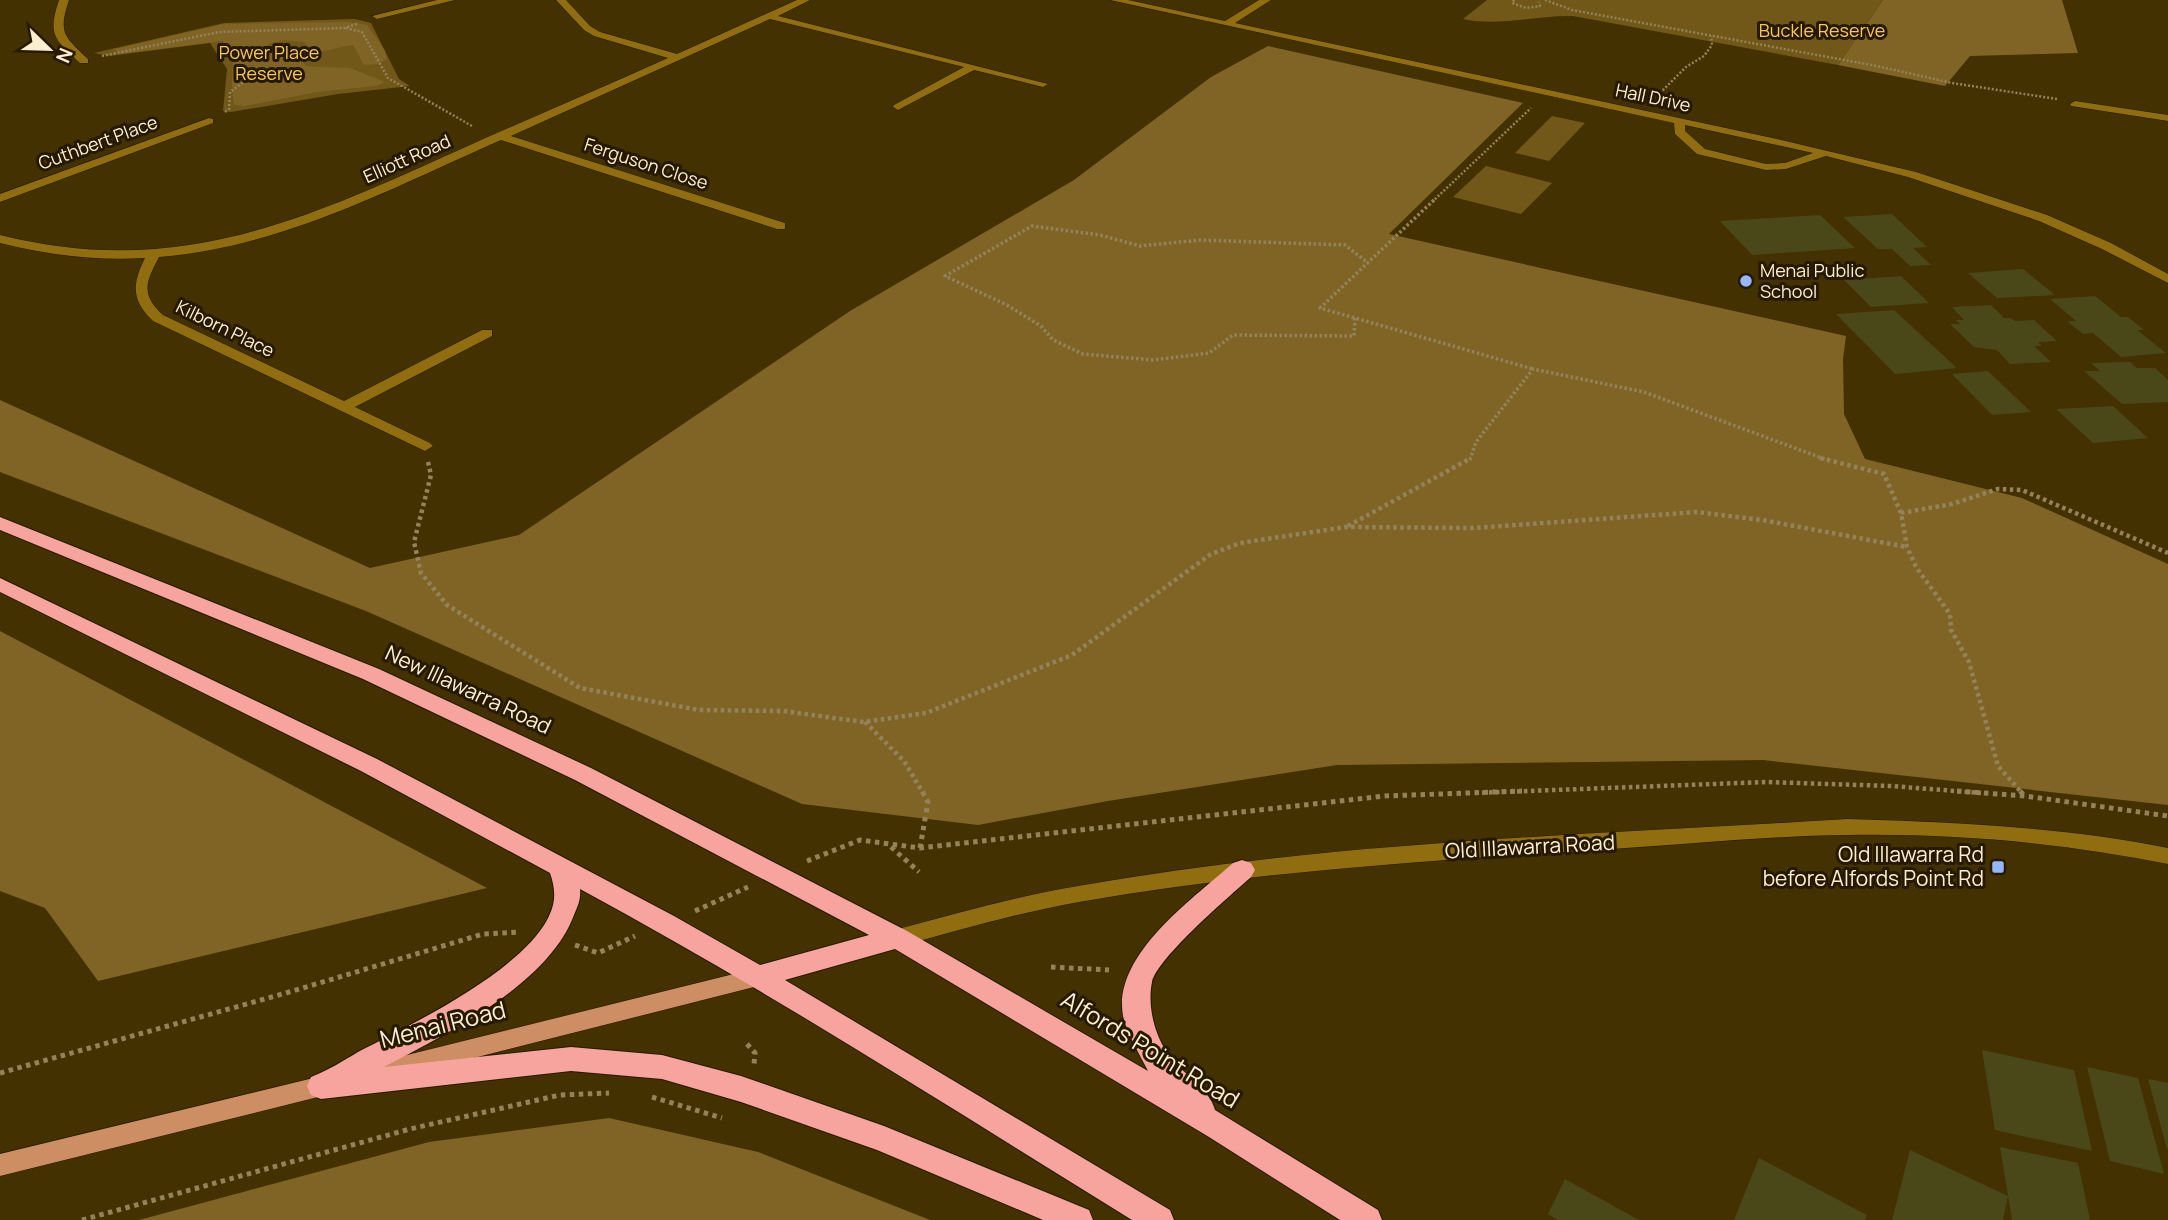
<svg xmlns="http://www.w3.org/2000/svg" width="2168" height="1220" font-family="Manrope,sans-serif">
  <rect width="100%" height="100%" fill="#443101"/>
  <!-- green -->
  <path fill="#715718" d="M1487 0H1883L1838 65 1573 16C1537 15 1497 27 1463 19Z
    M355 19 371 23 399 79 410 86 338 94 231 112 223 111 227 69 210 43 109 56 94 53 224 23Z
    M1552 116 1585 123 1549 161 1515 153Z
    M1486 166 1552 183 1521 214 1453 197Z"/>
  <!-- forest -->
  <path fill="#7f6426" d="M1883 0H2062L2078 53 1970 56 1945 86 1838 65Z
    M348 22 367 25 384 49 387 59 377 64 364 65 353 45C334 46 318 60 304 42 288 40 271 38 261 51L301 59 306 66 350 68 385 82 376 86 317 92 245 106 235 105C230 94 232 64 235 52L222 41 120 54 114 49 224 24Z
    M1268 46 1523 103 1389 234 1846 336 1843 359 1844 414 1865 459 2022 498 2168 564V805L1763 760 1337 765 1108 801 978 825 802 804 366 611 0 472V400L370 568 519 535 850 311 1074 180 1211 77Z
    M0 631 487 888 98 981 45 908 0 891Z
    M609 1118 758 1152 930 1220H139L429 1142Z"/>
  <!-- building -->
  <path fill="#4a4719" d="M1892 214 1927 247 1913 248 1931 265 1910 266 1892 249H1878L1843 217Z
    M1820 215 1855 248 1752 255 1720 221Z
    M2023 269 2055 295 1997 298 1968 273Z
    M1901 276 1929 303 1871 307 1844 280Z
    M2095 296 2121 317H2128L2144 330H2137L2166 353 2121 357 2093 333 2083 334 2067 321H2076L2050 299Z
    M1991 305 2004 318H2011L2015 321 2034 320 2057 341 2038 342 2042 346H2034L2051 362 2010 364 1997 350 1974 347 1950 324H1960L1956 320H1964L1952 307Z
    M1894 310 1957 368 1895 374 1836 314Z
    M2130 362 2137 368H2155L2168 380V402L2122 404 2084 371H2100L2091 363Z
    M1988 371 2031 412 1992 415 1952 374Z
    M2113 406 2148 438 2093 443 2056 409Z
    M1982 1050 2074 1070 2092 1151 1995 1130Z
    M2087 1067 2138 1078 2164 1174 2110 1161Z
    M2148 1079 2168 1083V1149H2167Z
    M2000 1147 2078 1163 2090 1220H2012Z
    M1910 1150 2008 1196 2003 1220H1892Z
    M1759 1158 1867 1215 1865 1220H1734Z
    M1565 1179 1639 1220H1558L1548 1214Z"/>
  <g fill="none" stroke-linecap="round" stroke-linejoin="round">
    <defs>
      <path id="minor" d="M59 0H69C58 33 64 36 88 59V63H80C55 39 47 36 59 0Z
        M437 0H455L377 19 372 16Z
        M556 0H566L590 26 600 32 677 54 797 0H810L778 16 1048 84 1043 87 974 70 898 110 893 107 894 105 964 67 770 19 511 136 785 223V229H777L501 140C390 189 282 247 159 257 146 282 140 294 163 315L344 401 482 330H492V336L355 407 430 443 433 446 425 451 153 321C131 300 132 284 145 258 95 261 49 255 0 243V235C175 279 302 221 459 150 528 119 599 89 668 58L594 36 584 30Z
        M1110 0H1128L1225 21 1259 0H1271L1235 23 1777 139 1916 172 2047 215 2111 243 2168 274V283L2102 249 2039 221 1908 177 1826 156 1786 169 1766 170 1697 154 1675 134 1674 123ZM1685 125 1813 153 1785 163 1766 164 1705 149 1685 131Z
        M2075 101 2168 115V121L2071 106 2070 104Z
        M209 118 213 119V123L0 202V194Z
        M1848 819C1955 822 2063 827 2168 848V864C2064 843 1954 833 1848 835 1765 836 1681 845 1598 850 1424 861 1251 872 1079 902 1018 913 958 930 898 947L890 944 887 938 890 932 898 929C958 913 1017 896 1078 886 1332 841 1591 835 1848 819Z"/>
      <path id="major" d="M758 968 766 970 769 977 766 984 758 986 387 1080 379 1077 375 1070 379 1063 387 1060Z
        M330 1074 338 1077 342 1084 338 1091 330 1094 0 1176V1154Z"/>
      <path id="highway" d="M0 517 379 669 591 768 907 931 1148 1071C1140 1055 1127 1034 1123 1016 1112 955 1193 899 1233 863L1242 860 1251 863 1255 870 1251 877C1230 896 1158 957 1152 982 1147 1007 1155 1038 1171 1058 1184 1075 1210 1089 1215 1110L1378 1210 1382 1220H1340L1209 1137 895 949 785 980 1170 1210 1174 1220H1132C949 1107 769 991 580 889 581 899 578 906 574 915 548 985 446 1034 384 1067L571 1047 662 1055 741 1076 884 1126 1089 1210 1093 1220H1043L877 1150 741 1102 662 1079 571 1071 321 1099 311 1095 307 1086 311 1077C327 1071 343 1061 358 1052 411 1025 519 972 547 920 556 903 556 891 550 873L361 771 0 592V578L377 759 674 916 760 965 869 935 575 780 363 679 0 530Z"/>
    </defs>
    <!-- minor casing -->
    <use href="#minor" stroke="#251a01" stroke-width="1"/>
    <!-- major casing -->
    <use href="#major" stroke="#251a01" stroke-width="1"/>
    <!-- highway casing -->
    <use href="#highway" stroke="#251a01" stroke-width="2"/>
    <!-- path-far3 -->
    <path stroke="#94835a" stroke-width="2.5" stroke-dasharray="2 2" stroke-linecap="butt" d="M1514 0 1512 3 1526 8 1540 6 1539 2
      M1545 0 1572 10 1877 66 1952 83 2057 99
      M346 28 362 32 388 78 472 126
      M102 56 219 32 345 28 359 23
      M1657 96 1686 67 1704 56 1712 45 1711 36
      M225 112 229 109 230 92 252 76
      M1432 202 1531 108"/>
    <!-- path-far2 -->
    <path stroke="#94835a" stroke-width="3.5" stroke-dasharray="2.5 2.5" stroke-linecap="butt" d="M1434 200 1320 308 1533 369
      M1355 318 1354 336 1233 335 1209 353 1153 360 1083 354 1053 340 1041 326 1007 305 945 276 1032 226 1100 235 1140 246 1200 240 1345 245 1368 263
      M1470 460 1476 442 1533 369 1644 392 1827 460"/>
    <!-- path-far1 -->
    <path stroke="#94835a" stroke-width="4.5" stroke-dasharray="3.5 3.5" stroke-linecap="butt" d="M1820 458 1884 474 1901 513 1907 547 1916 567 1950 614 1951 630 1969 662 1998 766 2022 793
      M428 462 431 475 414 542 421 573 447 605 580 688 699 710 783 711 864 722 926 713 1072 655 1211 554 1240 543 1346 527 1472 528 1697 512 1762 520 1907 547
      M1901 513 1952 504 1998 489 2022 490 2168 553
      M1348 526 1471 458
      M865 722 904 761 923 793
      M1475 793 1766 782 1891 786 1981 793"/>
    <!-- path -->
    <path stroke="#94835a" stroke-width="5" stroke-dasharray="4.5 4.5" stroke-linecap="butt" d="M1957 791 2025 796 2168 816
      M2020 791 2024 795
      M891 847 919 872
      M920 848 928 802 922 791
      M807 861 860 840 920 848 1385 796 1522 791
      M695 911 748 887
      M575 945 598 953 635 936
      M1051 967 1109 970
      M747 1044 755 1053 754 1064
      M0 1073 286 993 483 934 519 932
      M652 1097 722 1118
      M82 1220 410 1129 560 1095 609 1093"/>
    <!-- minor -->
    <use href="#minor" fill="#906d0e" fill-rule="evenodd"/>
    <!-- major -->
    <use href="#major" fill="#cd8e64" fill-rule="evenodd"/>
    <!-- highway -->
    <use href="#highway" fill="#f6a49d" fill-rule="evenodd"/>
  </g>
  <!-- markers -->
  <g fill="#96b6fd" stroke="#251a01" stroke-width="2.5">
    <circle cx="1746" cy="281" r="7"/>
    <rect x="1991" y="860" width="14" height="14" rx="3.5"/>
  </g>
  <g text-anchor="middle" stroke-width="6" stroke-linejoin="round" paint-order="stroke">
    <!-- far-park labels -->
    <g font-size="18" fill="#f7c758" stroke="#251a01">
      <text x="1822" y="37">Buckle Reserve</text>
      <text x="269" y="59">Power Place<tspan x="269" dy="21">Reserve</tspan></text>
    </g>
    <!-- far-street labels -->
    <g font-size="18" fill="#fdeecf" stroke="#251a01">
      <text transform="translate(1653 98) rotate(12)" y="6">Hall Drive</text>
      <text transform="translate(98 143) rotate(-20)" y="6">Cuthbert Place</text>
      <text transform="translate(407 159) rotate(-24)" y="6">Elliott Road</text>
      <text transform="translate(646 164) rotate(18)" y="6">Ferguson Close</text>
      <text transform="translate(225 329) rotate(26)" y="6">Kilborn Place</text>
    </g>
    <!-- far-poi labels -->
    <g font-size="18" fill="#fdeecf" stroke="#251a01" text-anchor="start">
      <text x="1760" y="277">Menai Public<tspan x="1760" dy="21">School</tspan></text>
    </g>
    <!-- street labels -->
    <g font-size="21" fill="#fdeecf" stroke="#251a01">
      <text transform="translate(468 690) rotate(25)" y="7">New Illawarra Road</text>
      <text transform="translate(1530 847) rotate(-3)" y="7">Old Illawarra Road</text>
    </g>
    <!-- poi labels -->
    <g font-size="21" fill="#fdeecf" stroke="#251a01" text-anchor="end">
      <text x="1984" y="862">Old Illawarra Rd<tspan x="1984" dy="24">before Alfords Point Rd</tspan></text>
    </g>
    <!-- near-street labels -->
    <g font-size="24" fill="#fdeecf" stroke="#251a01">
      <text transform="translate(443 1025) rotate(-14)" y="8">Menai Road</text>
      <text transform="translate(1150 1050) rotate(31)" y="8">Alfords Point Road</text>
    </g>
  </g>
  <!-- north arrow -->
  <g transform="translate(49 49) rotate(113)" stroke="#251a01" stroke-width="5" paint-order="stroke">
  <path d="M0-5L12 26L0 18L-12 26Z" fill="#fdeecf"/>
  <text y="-10" font-size="19" font-weight="bold" text-anchor="middle" fill="#fdeecf">N</text>
  </g>
</svg>
